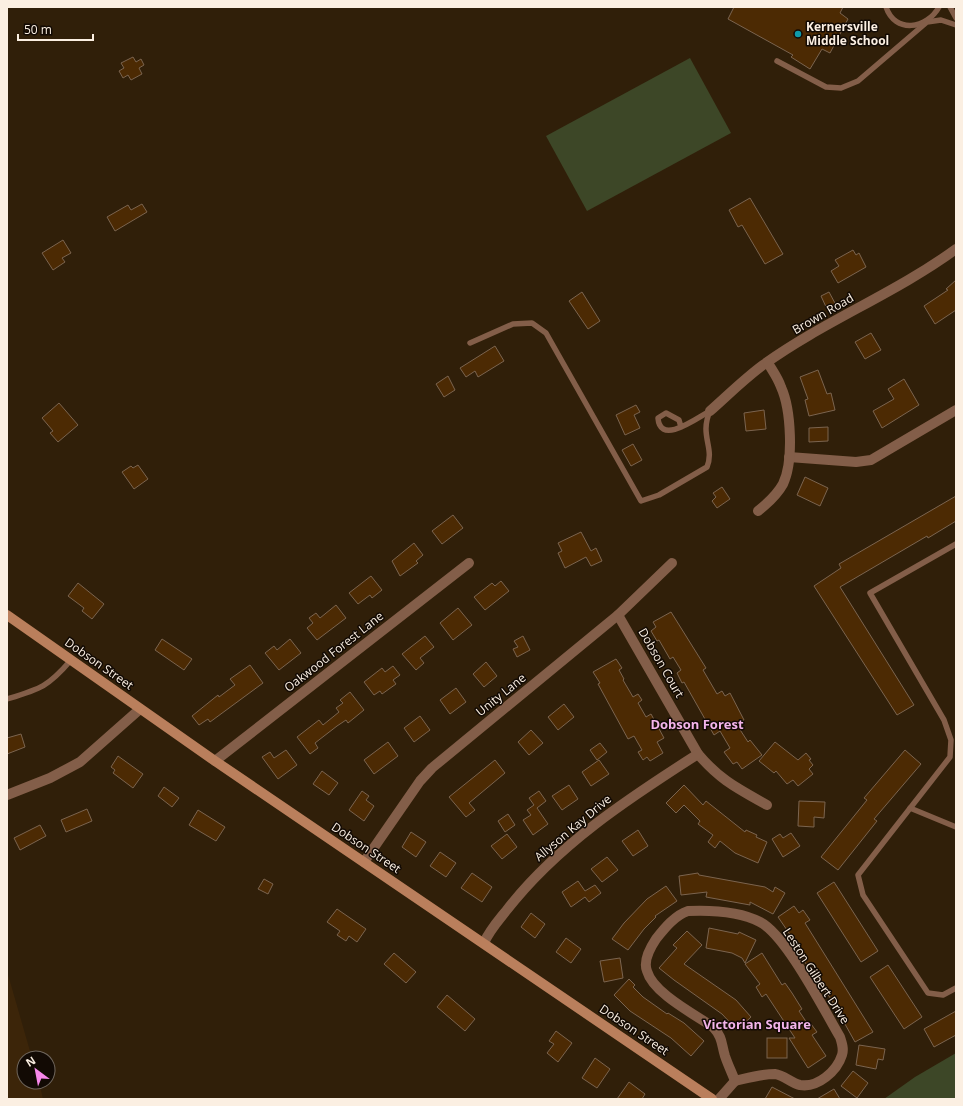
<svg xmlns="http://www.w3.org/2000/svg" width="963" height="1106" viewBox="0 0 963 1106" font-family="'Open Sans',sans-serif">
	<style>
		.built { fill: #3c2509 }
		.green { fill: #3d4727 }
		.building { fill: #4c2a03; stroke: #7b644f }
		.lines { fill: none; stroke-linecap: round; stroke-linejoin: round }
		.lane { stroke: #835e49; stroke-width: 5.5 }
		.street { stroke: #835e49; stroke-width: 10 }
		.secondary { stroke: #ba7f5c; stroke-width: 10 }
		.culture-dot { fill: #0f9aa8; stroke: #120a04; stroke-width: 1.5 }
		.labels { text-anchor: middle; stroke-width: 3; stroke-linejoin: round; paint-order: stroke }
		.poi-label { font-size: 12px; font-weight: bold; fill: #fbefe2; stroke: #120a04; text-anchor: start }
		.street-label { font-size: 12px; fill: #fbefe2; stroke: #120a04 }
		.neighbourhood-label { font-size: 13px; font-weight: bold; fill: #f3b4ea; stroke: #120a04 }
	</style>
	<rect width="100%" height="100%" fill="#301f09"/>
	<path class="built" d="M7,971l25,87h-8v24h15l4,17h-36z"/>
	<g class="green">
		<path d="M690,58l41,75 -144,78 -41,-75z"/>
		<path d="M956,1053v46h-72l31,-22z"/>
	</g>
	<g class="building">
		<path d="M734,7h109l-3,6 8,6 -18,34 -8,-4 -12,20 -19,-12 2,-2 -65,-36z"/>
		<path d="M133,57l3,5 5,-3 3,6 -5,3 3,6 -11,6 -3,-5 -5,3 -4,-7 5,-3 -3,-5z"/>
		<path d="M750,198l33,56 -18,10 -23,-39 -4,2 -9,-17z"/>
		<path d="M142,204l5,8 -32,19 -8,-14 21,-12 3,5z"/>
		<path d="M63,240l8,13 -9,5 3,4 -12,8 -11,-17z"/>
		<path d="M853,250l3,5 3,-2 7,14 -28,16 -7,-12 8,-5 -4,-6z"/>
		<path d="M956,280v30l-21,14 -11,-18 24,-16 -2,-1z"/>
		<path d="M582,292l18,29 -12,8 -19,-28z"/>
		<path d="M829,292l7,13 -9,4 -6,-13z"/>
		<path d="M871,333l10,17 -16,9 -10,-17z"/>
		<path d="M495,346l9,15 -26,16 -3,-6 -9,6 -6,-9z"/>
		<path d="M818,370l9,24 4,-1 4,17 -26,6 -4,-16 3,-1 -8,-22z"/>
		<path d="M448,376l7,14 -11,7 -8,-13z"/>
		<path d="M904,379l15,26 -37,23 -9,-17 21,-12 -6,-10z"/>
		<path d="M59,403l19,22 -20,17 -8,-9 3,-2 -11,-13z"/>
		<path d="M636,405l4,7 -6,3 6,13 -15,7 -9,-20z"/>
		<path d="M764,410l2,19 -20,2 -2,-18z"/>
		<path d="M828,427v14l-19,1v-14z"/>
		<path d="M633,444l9,16 -11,6 -9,-16z"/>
		<path d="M138,465l10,14 -14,10 -12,-17 9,-6 2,2z"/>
		<path d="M805,477l23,11 -8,18 -23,-11z"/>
		<path d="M722,487l8,12 -13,9 -5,-7 4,-4 -3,-4z"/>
		<path d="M956,496v25l-28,17 -1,-2 -87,51 74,118 -17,10 -83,-129 27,-18 -2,-4z"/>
		<path d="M453,515l10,13 -21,16 -10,-13z"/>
		<path d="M581,532l10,19 5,-3 6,13 -11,5 -5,-9 -21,11 -7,-15 4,-2 -4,-8z"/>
		<path d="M414,543l9,12 -7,6 2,2 -18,13 -8,-15z"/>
		<path d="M371,576l11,14 -10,8 -2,-3 -12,9 -9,-11z"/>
		<path d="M501,581l8,10 -24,19 -11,-13 18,-14 3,3z"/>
		<path d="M78,583l26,21 -12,15 -10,-8 2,-3 -16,-12z"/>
		<path d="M336,605l10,13 -29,22 -10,-12 6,-5 -4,-5 7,-5 4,5z"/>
		<path d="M458,608l14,17 -19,15 -13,-17z"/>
		<path d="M671,612l35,56 -3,2 14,24 5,-3 3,5 5,-3 14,27 -7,5 11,17 2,-2 12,15 -20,14 -5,-7 -4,2 -9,-12 6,-4 -10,-17 -6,4 -30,-53 -2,1 -5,-10 4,-3 -8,-13 -3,2 -11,-19 -2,1 -6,-10 5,-4 -3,-5z"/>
		<path d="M425,636l9,11 -14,11 4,5 -8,7 -14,-16z"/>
		<path d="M523,636l7,14 -13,7 -4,-8 5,-2 -4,-6z"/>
		<path d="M162,639l30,20 -8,11 -29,-20z"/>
		<path d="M290,639l11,14 -22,17 -14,-17 9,-7 3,4z"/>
		<path d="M616,659l6,9 -3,2 5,9 -1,1 10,17 5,-3 4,6 -4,3 8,14 5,-3 13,24 -7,4 6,11 -13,8 -3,-4 -4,3 -5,-8 4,-2 -8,-14 -6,3 -30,-55 2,-1 -7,-11z"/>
		<path d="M486,662l11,14 -13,11 -11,-13z"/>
		<path d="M250,665l13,18 -53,39 -2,-3 -9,6 -7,-9 26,-21 1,2 16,-12 -5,-6z"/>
		<path d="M393,666l7,9 -7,5 3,4 -14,10 -2,-3 -6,4 -10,-13 18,-14 3,4z"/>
		<path d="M456,688l10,14 -16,12 -10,-14z"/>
		<path d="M350,692l14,18 -16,13 -2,-3 -9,6 -22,17 3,5 -8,6 -13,-17 22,-17 4,5 16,-13 -3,-4 7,-5 -3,-3z"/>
		<path d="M564,704l10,13 -16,13 -10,-13z"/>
		<path d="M420,716l10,14 -16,12 -10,-14z"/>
		<path d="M531,730l12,13 -14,12 -11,-13z"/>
		<path d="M21,734l4,13 -18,7v-16z"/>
		<path d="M388,742l10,14 -24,18 -10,-14z"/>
		<path d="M775,742l23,18 8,-7 5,6 -2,1 4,5 -4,4 4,5 -15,12 -5,-6 -6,4 -11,-13 -2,2 -15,-12z"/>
		<path d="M600,743l7,9 -10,8 -7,-10z"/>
		<path d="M286,750l11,15 -19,14 -16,-22 8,-5 4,6z"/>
		<path d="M905,750l16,14 -47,55 3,2 -39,49 -17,-13 46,-57 -3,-2z"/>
		<path d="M118,756l25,18 -10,14 -20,-15 2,-3 -4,-3z"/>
		<path d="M495,760l10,13 -36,30 6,7 -9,7 -17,-20z"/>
		<path d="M599,760l10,14 -18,12 -9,-14z"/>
		<path d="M322,771l16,12 -9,12 -16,-11z"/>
		<path d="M569,785l9,14 -16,11 -10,-14z"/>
		<path d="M684,785l19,20 3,-4 39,31 1,-2 11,5 -1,2 11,5 -9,21 -23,-10 -15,-12 -5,7 -7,-6 5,-7 -15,-11 2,-3 -16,-16 -8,8 -10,-10z"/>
		<path d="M164,787l15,11 -7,9 -14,-11z"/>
		<path d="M362,791l7,5 -3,4 8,6 -10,15 -15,-11z"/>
		<path d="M539,791l7,10 -9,7 11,16 -15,11 -10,-15 8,-5 -4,-5 7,-5 -5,-7z"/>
		<path d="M799,801l26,1 -1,16 -10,-1v10l-16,-1z"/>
		<path d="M87,809l5,12 -26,11 -5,-12z"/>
		<path d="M198,810l27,17 -9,14 -27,-16z"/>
		<path d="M508,814l7,11 -10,7 -7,-11z"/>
		<path d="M40,825l6,11 -26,14 -6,-12z"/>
		<path d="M638,830l10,16 -15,10 -11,-15z"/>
		<path d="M411,832l15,10 -10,15 -14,-10z"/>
		<path d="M791,833l9,13 -17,11 -11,-18 8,-5 3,4z"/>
		<path d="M507,834l10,13 -15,12 -11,-13z"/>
		<path d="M440,852l16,11 -10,14 -16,-11z"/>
		<path d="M607,857l11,13 -16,12 -11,-13z"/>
		<path d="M472,873l20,14 -10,15 -21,-14z"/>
		<path d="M698,873l1,2 66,12 8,5 2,-5 10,6 -12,21 -23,-12v3l-44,-8 1,-5 -26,3 -2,-19z"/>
		<path d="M264,879l9,5 -5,10 -10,-5z"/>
		<path d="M578,881l7,10 10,-6 6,8 -12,9 -4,-5 -14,10 -9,-15z"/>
		<path d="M834,882l44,69 -17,11 -44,-69z"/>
		<path d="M666,886l11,15 -22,15 1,1 -12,12 -16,21 -16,-11 12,-16 23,-24z"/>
		<path d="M794,906l5,7 4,-3 7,10 -5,3 68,109 -18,10 -24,-43 -34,-48 3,-2 -22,-32z"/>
		<path d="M337,909l29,20 -9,13 -8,-6 -3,5 -9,-6 3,-4 -13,-9z"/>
		<path d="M531,913l14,11 -10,14 -14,-11z"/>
		<path d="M709,928l29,6 1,-2 17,8 -11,23 -3,-5 -10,-5 -26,-5z"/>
		<path d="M687,931l15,14 -18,19 52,36 15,17 -14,13 -15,-16 -48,-34 -15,-12 18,-20 -4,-3z"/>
		<path d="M566,938l15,11 -10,14 -15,-11z"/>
		<path d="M394,953l22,19 -10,11 -22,-19z"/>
		<path d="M762,953l20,32 3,-2 7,10 10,16 -3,2 10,15 2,-2 6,8 -5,3 14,21 -18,12 -19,-30h6l-29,-44 -4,3 -6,-10 4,-3 -15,-20z"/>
		<path d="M620,958l3,20 -19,4 -4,-21z"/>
		<path d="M888,965l34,52 -18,12 -34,-52z"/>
		<path d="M629,979l6,6 -2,2 10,10 24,17 1,-1 16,10 20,18 -13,15 -20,-18 -41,-27 -16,-16z"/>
		<path d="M447,995l28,24 -10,12 -28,-24z"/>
		<path d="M956,1011v24l-22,12 -10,-18z"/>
		<path d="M556,1031l16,12 -14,19 -11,-9 7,-9 -5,-3z"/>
		<rect x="767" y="1038" width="20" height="20"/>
		<path d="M859,1045l26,4 -2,11 -5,-1 -2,10 -20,-4z"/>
		<path d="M595,1058l15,11 -13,19 -15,-10z"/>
		<path d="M853,1071l15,12 -11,15 -16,-12z"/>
		<path d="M629,1082l16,12 -3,5h-25z"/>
		<path d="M772,1087l23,12h-30z"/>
		<path d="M834,1089l6,10h-23z"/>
	</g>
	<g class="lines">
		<g class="lane">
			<path d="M886,7c9,27 41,22 53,0"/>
			<path d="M950,7l6,11"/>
			<path d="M777,61l49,26 15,1 17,-7 69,-59 14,-2 15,5"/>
			<path d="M470,343l43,-19 19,-1 14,10 95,168 18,-6 48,-28c8,-20 -8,-31 3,-56"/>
			<path d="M681,427l-2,-7 -13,-7 -8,5c2,28 39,0 52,-7"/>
			<path d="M956,544l-86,49 74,127 7,20 -1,17 -92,118 5,20 65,98 15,2 13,-7"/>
			<path d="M7,699c33,-10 41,-12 64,-39"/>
			<path d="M910,808l46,19"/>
		</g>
		<g class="street">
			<path d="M710,411c17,-15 34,-32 53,-46 61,-44 133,-72 193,-116"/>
			<path d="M789,457l67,5 15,-2 85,-50"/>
			<path d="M758,511c10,-8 19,-16 25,-27 11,-23 8,-75 -2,-97 -3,-9 -9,-17 -13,-24"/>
			<path d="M618,615l80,139c22,26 39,34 69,51"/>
			<path d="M215,761l254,-198"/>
			<path d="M7,795l43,-17 30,-16 60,-53"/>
			<path d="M364,862l56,-81 12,-13 186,-153 54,-52"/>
			<path d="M688,911c24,-1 51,0 72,11 26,13 64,88 80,115 2,6 4,12 2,18 -5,16 -24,33 -42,30 -9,-2 -16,-10 -25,-11 -14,0 -27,4 -40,7 -3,-8 -7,-16 -10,-25 -4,-13 -2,-18 -12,-29 -19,-13 -60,-34 -66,-56 -4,-10 3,-23 9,-32 8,-10 19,-24 32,-28z"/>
			<path d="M484,943c5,-12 14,-22 22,-32 51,-66 123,-113 192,-157"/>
			<path d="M719,1099l16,-18"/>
		</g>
		<path class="secondary" d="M7,615l208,146 497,338"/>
	</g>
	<circle class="culture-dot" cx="798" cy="34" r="4"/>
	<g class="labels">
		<g class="poi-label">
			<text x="806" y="31">Kernersville<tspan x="806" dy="14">Middle School</tspan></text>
		</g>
		<g class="street-label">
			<text transform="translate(823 314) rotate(-30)" y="4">Brown Road</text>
			<text transform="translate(334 652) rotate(-38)" y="4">Oakwood Forest Lane</text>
			<text transform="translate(661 663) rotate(60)" y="4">Dobson Court</text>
			<text transform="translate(99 664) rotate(35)" y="4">Dobson Street</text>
			<text transform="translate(501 695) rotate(-39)" y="4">Unity Lane</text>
			<text transform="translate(573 828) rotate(-40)" y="4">Allyson Kay Drive</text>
			<text transform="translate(366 848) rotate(34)" y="4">Dobson Street</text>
			<text transform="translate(816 976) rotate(57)" y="4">Leston Gilbert Drive</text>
			<text transform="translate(634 1030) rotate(34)" y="4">Dobson Street</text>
		</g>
		<g class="neighbourhood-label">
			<text x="697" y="729">Dobson Forest</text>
			<text x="757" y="1029">Victorian Square</text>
		</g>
	</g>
	<rect width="963" height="1106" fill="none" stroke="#fbefe2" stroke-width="16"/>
	<g transform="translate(36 1070) rotate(328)"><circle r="19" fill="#120a04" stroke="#6f665d"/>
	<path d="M0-3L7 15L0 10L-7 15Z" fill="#f788eb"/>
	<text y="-6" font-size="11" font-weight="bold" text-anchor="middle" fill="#fbefe2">N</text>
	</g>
	<path d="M18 34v6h75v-6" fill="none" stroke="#fbefe2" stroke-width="2"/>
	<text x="24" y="34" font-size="12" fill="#fbefe2" stroke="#120a04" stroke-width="3" paint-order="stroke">50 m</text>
</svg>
